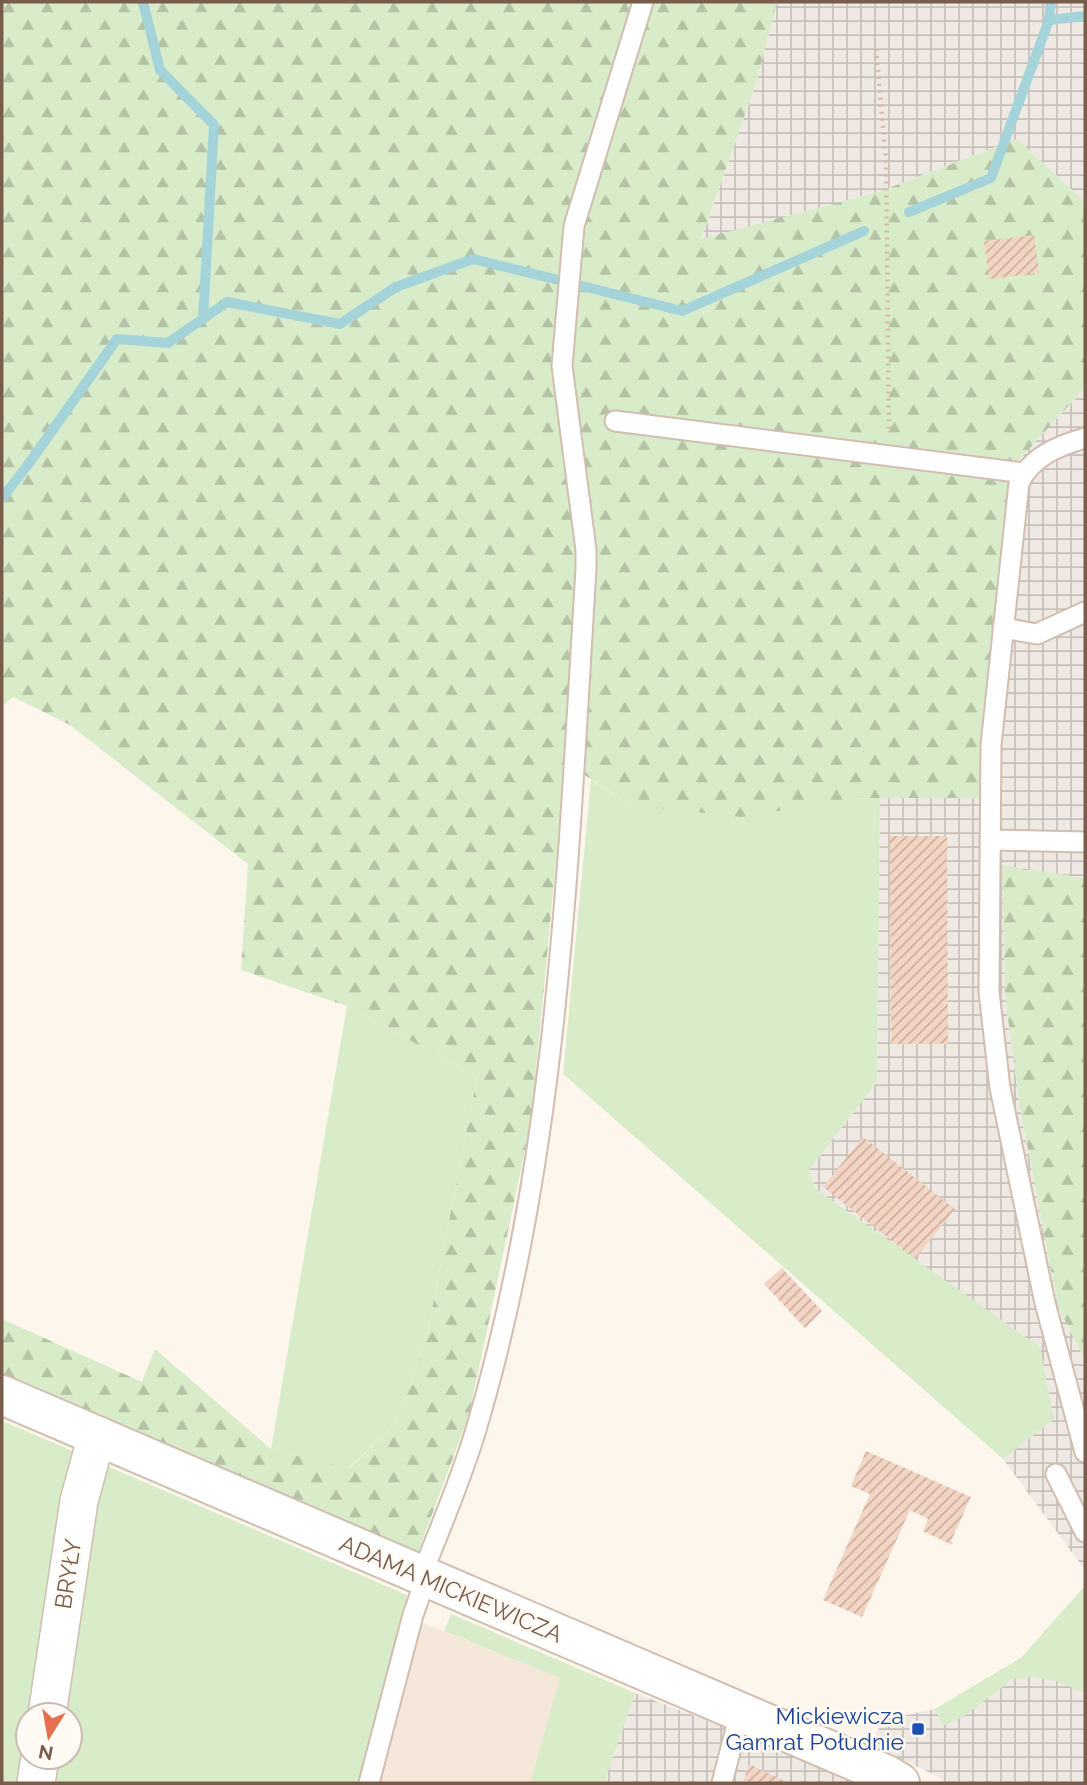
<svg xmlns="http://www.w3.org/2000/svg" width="1087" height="1785" viewBox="0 0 1087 1785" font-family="Raleway,sans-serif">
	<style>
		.residential { fill: #f5e8da }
		.industrial { fill: url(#industrial-grid) }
		.grass { fill: #d8ecc9 }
		.forest { fill: url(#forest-firs) }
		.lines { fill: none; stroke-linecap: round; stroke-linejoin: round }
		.stream { stroke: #a5d3da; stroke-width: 10 }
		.building { fill: url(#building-hatch) }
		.service-casing { stroke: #d1beb0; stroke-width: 23 }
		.minor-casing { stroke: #d1beb0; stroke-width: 40 }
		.tertiary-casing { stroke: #d1beb0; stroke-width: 42 }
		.path { stroke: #d9b8a5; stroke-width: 4.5; stroke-dasharray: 2 5; stroke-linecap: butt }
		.service { stroke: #fff; stroke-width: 19 }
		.minor { stroke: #fff; stroke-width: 37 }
		.tertiary { stroke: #fff; stroke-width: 38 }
		.transit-dot { fill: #1a4fb4; stroke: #fffaf3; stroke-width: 2.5 }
		.labels { text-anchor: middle; stroke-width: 5; stroke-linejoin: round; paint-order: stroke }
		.street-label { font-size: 23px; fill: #7a5c4d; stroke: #fffaf3 }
		.transit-label { font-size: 23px; fill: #164399; stroke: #fffaf3; text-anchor: end }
	</style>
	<defs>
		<pattern id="industrial-grid" width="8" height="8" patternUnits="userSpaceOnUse" patternTransform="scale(1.75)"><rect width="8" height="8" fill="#efe9e4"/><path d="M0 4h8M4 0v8" fill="none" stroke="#c7c0bb"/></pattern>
		<pattern id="forest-firs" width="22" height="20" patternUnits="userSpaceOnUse" patternTransform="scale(1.75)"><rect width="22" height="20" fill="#d8ecc9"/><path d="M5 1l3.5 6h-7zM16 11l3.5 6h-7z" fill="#b4c2a5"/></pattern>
		<pattern id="building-hatch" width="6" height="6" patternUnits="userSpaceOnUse" patternTransform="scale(1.75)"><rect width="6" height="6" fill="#f3d5c3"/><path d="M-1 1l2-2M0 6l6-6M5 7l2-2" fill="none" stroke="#cab0a1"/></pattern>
	</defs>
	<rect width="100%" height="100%" fill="#fdf6ec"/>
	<path class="residential" d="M420,1622l141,56 -31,105h-152z"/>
	<g class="industrial">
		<path d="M777,2h308v200l-68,-63 -139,53 -177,48 55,-156z"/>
		<path d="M1085,388l-1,490 -81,-12 2,130 15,112 38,199 27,53v210l-82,-111 51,-40 -238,-230 -7,-19 68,-88 3,-284 110,-1 26,-334z"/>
		<path d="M1085,1586v197h-139l-9,-7 -66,-31 12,-25 52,-11 86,-51z"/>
		<path d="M635,1693l128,49 101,41h-260z"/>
	</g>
	<g class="grass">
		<path d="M591,780l39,25 250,-7 -3,284 -68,88 7,19 224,158 14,72 -51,40 -440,-385z"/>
		<path d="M347,1006l130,71 -50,258 -31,88 -48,46 -77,-20z"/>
		<path d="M2,1421l73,31 -34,263h-13l2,68h-28z"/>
		<path d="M102,1464l305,131v10l-44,178h-320l4,-26h23v-42h-16z"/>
		<path d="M1085,1586v107l-30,-12 -21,-4 -21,2 -50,38 -20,9 -8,-17 86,-51z"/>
		<path d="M451,1614l184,79 -31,90h-74l30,-105 -116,-47z"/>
	</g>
	<g class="forest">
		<path d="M2,2h775l-21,82 -55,155 177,-47 139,-53 68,63v186l-69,75 -26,335h-127l-121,19 -112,-12 -56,-37 -10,11 -33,343 -62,293 -51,137 -416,-178v-55l140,63 13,-33 116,100 78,20 47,-46 31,-88 50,-258 -130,-71 -106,-36 7,-106 -178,-139 -57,-28 -11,9z"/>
		<path d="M1085,851v509l-27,-53 -38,-199 -15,-112 -3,-131 82,13z"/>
	</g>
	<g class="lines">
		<g class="stream">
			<path d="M143,2l17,68 54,55 -11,194"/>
			<path d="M1049,20l36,-4"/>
			<path d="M909,212l82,-34 58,-158 2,-18"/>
			<path d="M578,285l104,26 182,-80"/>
			<path d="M2,498l25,-32 90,-127 51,4 59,-41 113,22 56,-37 77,-28 86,21"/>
		</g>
	</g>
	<g class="building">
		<path d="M1034,235l5,38 -50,6 -5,-38z"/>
		<path d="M890,836h57l1,208h-57z"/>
		<path d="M863,1137l92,72 -40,50 -92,-72z"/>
		<path d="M782,1268l40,43 -17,17 -41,-44z"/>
		<path d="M866,1451l105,46 -20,44 2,1 -1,3 -29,-14 5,-12 -18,-9 -48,107 -39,-17 47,-106 -19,-8z"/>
		<path d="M749,1764l40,19h-46z"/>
	</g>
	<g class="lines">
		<defs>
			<g id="service">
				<path d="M615,421l409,52"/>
				<path d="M1085,438c-27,8 -53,18 -66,45l-28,262 -2,247 11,96 45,215 40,149"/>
				<path d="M1003,628l34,6 48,-22"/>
				<path d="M990,840l95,2"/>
				<path d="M1056,1474l29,58"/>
				<path d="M421,1576c19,-47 39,-94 54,-143 84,-280 93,-574 111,-864v-19l-24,-184 12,-140 69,-224"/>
				<path d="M369,1783l44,-168 13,-37"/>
				<path d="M722,1783l18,-70"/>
			</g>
			<g id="minor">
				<path d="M47,1715l32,-214 18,-66"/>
				<path d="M36,1783l4,-26"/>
			</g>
			<path id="tertiary" d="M2,1395l885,380 13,8"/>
		</defs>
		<use href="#service" class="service-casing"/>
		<use href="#minor" class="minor-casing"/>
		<use href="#tertiary" class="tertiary-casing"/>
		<path class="path" d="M876,49l10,111 3,270"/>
		<use href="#service" class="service"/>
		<use href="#minor" class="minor"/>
		<use href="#tertiary" class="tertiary"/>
	</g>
	<rect class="transit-dot" x="911" y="1722" width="14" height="14" rx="3.5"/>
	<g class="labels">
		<g class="street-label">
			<text transform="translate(68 1574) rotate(-81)" y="8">BRYŁY</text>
			<text transform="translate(451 1589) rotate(23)" y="8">ADAMA MICKIEWICZA</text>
		</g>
		<g class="transit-label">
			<text x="904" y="1724">Mickiewicza<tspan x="904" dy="26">Gamrat Południe</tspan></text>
		</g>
	</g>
	<rect width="1087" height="1785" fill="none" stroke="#7a5c4d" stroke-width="7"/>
	<g transform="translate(49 1736) rotate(191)"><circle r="33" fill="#fffaf3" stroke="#cabbb1" stroke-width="2"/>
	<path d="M0-5L12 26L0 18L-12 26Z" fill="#e76f51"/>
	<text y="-10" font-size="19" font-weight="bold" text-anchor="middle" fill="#7a5c4d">N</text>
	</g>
</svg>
